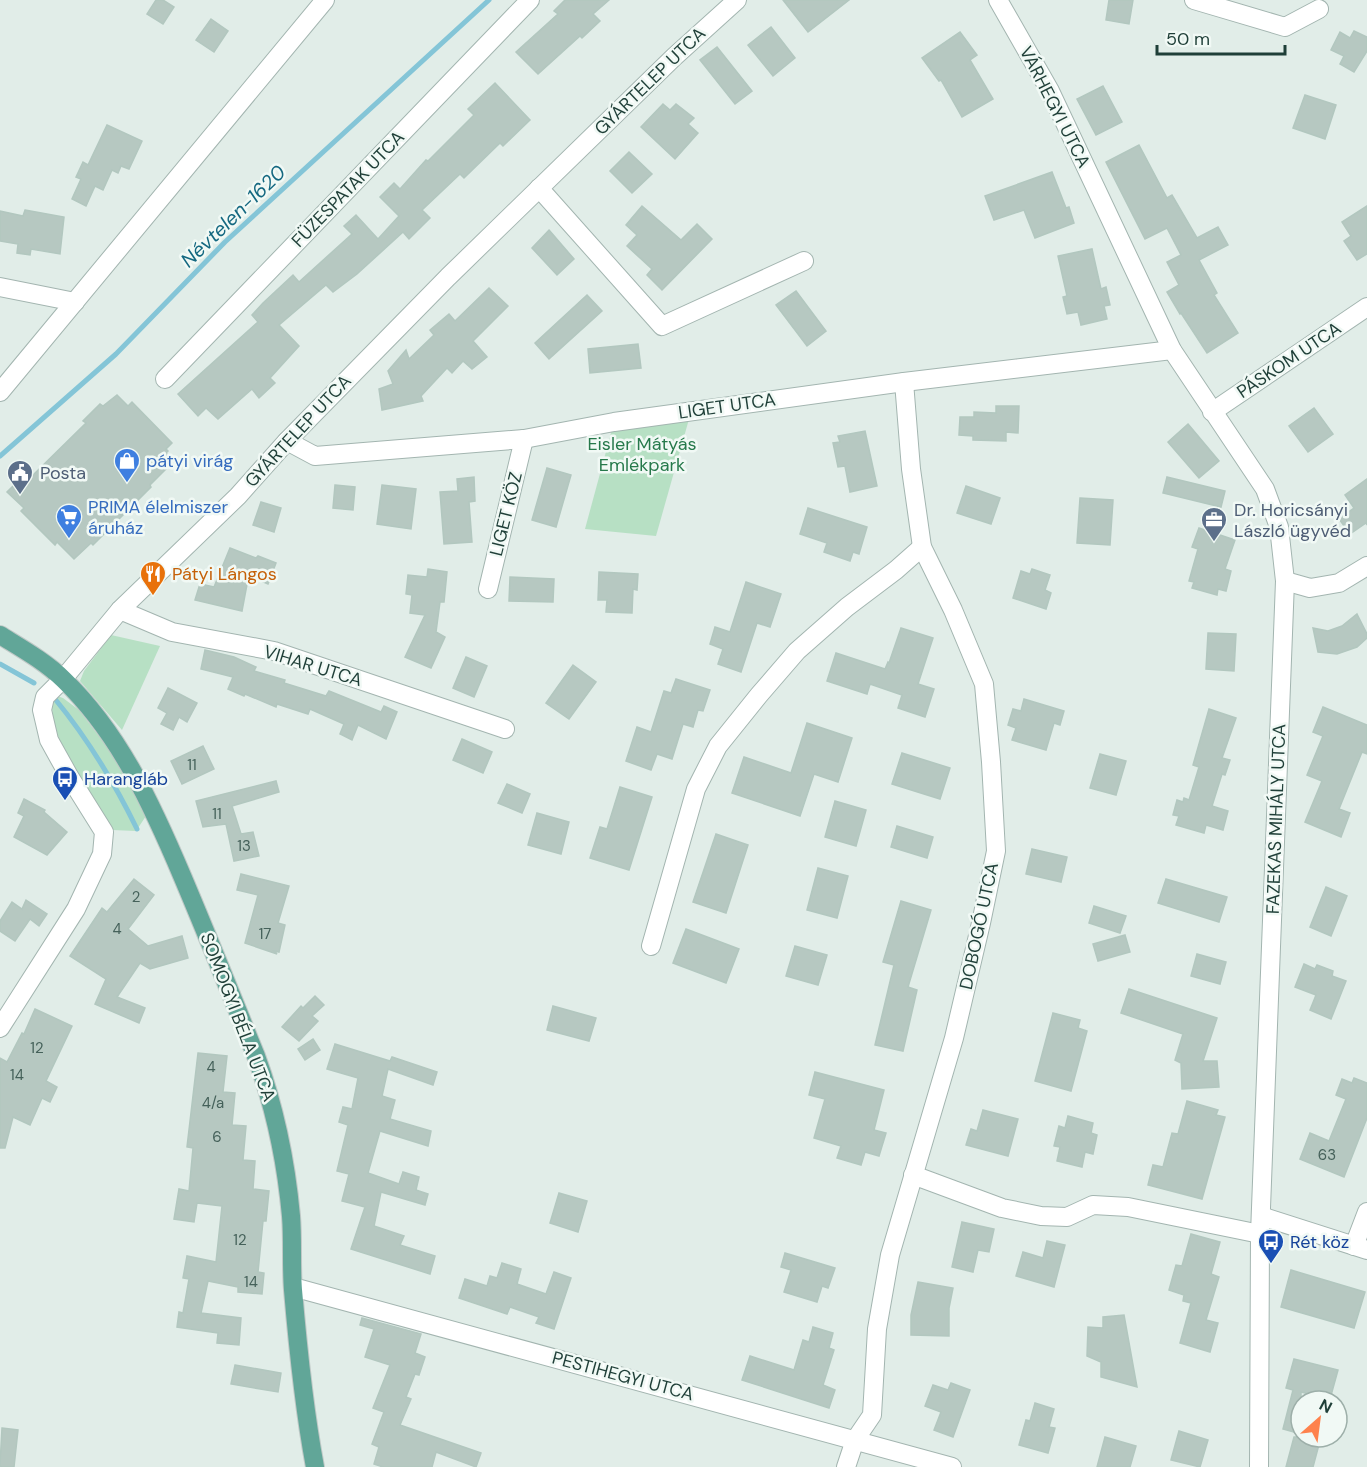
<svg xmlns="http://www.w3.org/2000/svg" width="1367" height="1467" viewBox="0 0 1367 1467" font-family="'DM Sans',sans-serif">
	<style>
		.green { fill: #b7e0c4 }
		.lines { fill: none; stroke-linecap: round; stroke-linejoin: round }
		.stream { stroke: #84c5d7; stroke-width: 5 }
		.building { fill: #b6c8c1; stroke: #b2c7bf; stroke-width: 1.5 }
		.minor-casing { stroke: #a3b5b0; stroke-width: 20 }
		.major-casing { stroke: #c0c9c7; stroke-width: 20 }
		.minor { stroke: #fff; stroke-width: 18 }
		.major { stroke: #61a698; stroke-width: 18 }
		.labels { text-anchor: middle; stroke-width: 5; stroke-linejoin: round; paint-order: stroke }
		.number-label { font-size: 15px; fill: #45615a }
		.street-label { font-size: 18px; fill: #1f3f38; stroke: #f1f9f5 }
		.park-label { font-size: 18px; fill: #26794b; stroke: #f1f9f5 }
		.shop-label { font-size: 18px; fill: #366cbe; stroke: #f1f9f5; text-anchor: start }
		.service-label { font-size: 18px; fill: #4e5e75; stroke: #f1f9f5; text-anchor: start }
		.food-label { font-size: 18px; fill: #c56008; stroke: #f1f9f5; text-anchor: start }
		.transit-label { font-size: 18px; fill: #164399; stroke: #f1f9f5; text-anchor: start }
		.water-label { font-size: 20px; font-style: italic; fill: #146880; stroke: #f1f9f5 }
	</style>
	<rect width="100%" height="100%" fill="#e1ede8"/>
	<g class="green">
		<path d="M691,412l-35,124 -71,-7 29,-107z"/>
		<path d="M111,635l49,11 -38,84 -42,-49 4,-10z"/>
		<path d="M54,695l9,3 16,12 32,42 17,23 18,41 -10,15 -24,-1c-20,-32 -70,-98 -58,-135z"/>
	</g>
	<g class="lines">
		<g class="stream">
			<path d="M0,456l116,-102 109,-112 264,-242"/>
			<path d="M0,664l34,19"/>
			<path d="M55,699c33,40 59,83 82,130"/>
		</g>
	</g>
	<g class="building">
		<path d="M156,0h7l11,7 -11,17 -16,-10z"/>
		<path d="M565,0h44l-16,14 7,7 -18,17 -2,-2 -42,38 -22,-22 42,-38 -4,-3z"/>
		<path d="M783,0h66l-41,32z"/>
		<path d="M1109,0h24l-4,24 -23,-4z"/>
		<path d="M211,19l17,12 -14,21 -18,-12z"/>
		<path d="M771,27l24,31 -22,18 -25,-31z"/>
		<path d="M1354,31l13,6v14l-13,21 -14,-8 4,-8 -13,-6 9,-18 10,6z"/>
		<path d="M960,32l17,23 -7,5 23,39 -31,18 -21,-37 -2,1 -17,-23z"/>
		<path d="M717,47l35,44 -17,13 -35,-44z"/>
		<path d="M495,83l35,37 -27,26 -3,-3 -36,35 -4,-4 -38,36 8,8 -21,21 -6,-7 -46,42 -24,18 -7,-7 -47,40 20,21 -29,32 5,5 -16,15 -7,-9 -34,30 -12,-11 -8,8 -20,-22 80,-72 -6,-7 11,-12 30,-28 6,7 53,-48 -8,-8 12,-11 22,24 21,-23 -19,-19 14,-14 6,6 26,-29 2,1 46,-46 -6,-6z"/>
		<path d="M1103,86l19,36 -26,13 -19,-36z"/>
		<path d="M1305,95l31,10 -11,34 -32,-11z"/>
		<path d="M663,104l7,6 6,-6 18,14 -6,6 10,9 -23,26 -34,-32z"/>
		<path d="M107,125l35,16 -13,28 -8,-3 -3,7 -6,-3 -9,20 -8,-4 -9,20 -14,-7 9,-20 -5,-2 7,-15 5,3z"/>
		<path d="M1139,145l28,53 5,-3 25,43 21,-11 10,18 -29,15 18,33 -3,2 24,38 -31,20 -26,-40 -1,1 -13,-22 12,-7 -12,-23 14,-7 -14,-27 -22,11 -39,-77z"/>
		<path d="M629,152l23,22 -20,19 -22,-22z"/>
		<path d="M1052,172l14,36 3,-1 5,16 -39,15 -11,-28 -30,10 -9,-24z"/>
		<path d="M642,206l39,34 16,-16 15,15 -50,51 -15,-15 5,-6 -25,-23 10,-11 -11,-10z"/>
		<path d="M1367,206v48l-10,6 -13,-19 7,-5 -9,-14z"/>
		<path d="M25,210l39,7 -4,37 -29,-5 -1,6 -13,-2 1,-9 -18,-3v-30l23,5z"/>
		<path d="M549,230l25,29 -17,16 -25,-27z"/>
		<path d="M1092,249l9,40 5,-2 4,18 -6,1 3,13 -26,6 -3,-13 -11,2 -4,-17 4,-1 -9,-40z"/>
		<path d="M489,288l19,18 -35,35 14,16 -15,12 -9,-8 -11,12 -5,-5 -26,28 2,5 -41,9 -3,-21 14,-5 -5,-13 18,-21 3,9 25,-24 -4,-5 19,-16 6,7z"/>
		<path d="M796,291l30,40 -19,15 -31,-41z"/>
		<path d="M587,295l15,16 -53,48 -14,-16z"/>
		<path d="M638,344l3,24 -51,5 -2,-24z"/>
		<path d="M117,395l11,11 4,-4 40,41 -6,6 2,2 -2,2 6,7 -7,7 2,1 -17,17 1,2 -58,58 -2,-2 -17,16 -17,-17 -2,3 -34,-34 3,-3 -17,-16 20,-20 4,5 55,-54 -3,-2 17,-17 3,2z"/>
		<path d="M996,406h23l-1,27 -12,-1v9l-33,-1v-4l-14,-1 1,-18h14v-5l22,1z"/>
		<path d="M1314,408l19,26 -25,18 -19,-26z"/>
		<path d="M1188,424l31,37 -20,17 -31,-36z"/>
		<path d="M865,431l12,55 -27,6 -5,-26 -7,1 -5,-24 7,-1 -2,-6z"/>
		<path d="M547,468l24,7 -15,52 -24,-7z"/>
		<path d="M474,477l1,24 -6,1 3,40 -28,2 -4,-52 18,-1 -1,-12z"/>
		<path d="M1167,477l58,14 -4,16 -58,-14z"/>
		<path d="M1367,479v46l-1,-2 -16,11 -11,-15 15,-11 -9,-13z"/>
		<path d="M335,485l20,2 -2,23 -20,-2z"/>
		<path d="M382,485l34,4 -5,40 -34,-5z"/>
		<path d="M966,486l34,12 -9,26 -34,-11z"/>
		<path d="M1080,498l33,2 -3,45 -33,-2z"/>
		<path d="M261,502l20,6 -7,24 -21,-7z"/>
		<path d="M808,508l59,19 -8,27 -6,-2 -3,9 -26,-9 3,-9 -27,-9z"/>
		<path d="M1199,528l36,12 -10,29 6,2 -5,20 -8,-2 -1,6 -25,-7 2,-6 -5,-1 9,-32 -6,-2z"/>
		<path d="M230,548l26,10 2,-2 18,7 -8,21 -14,-6 -2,2 -4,-1 -6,32 -47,-11 5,-16 14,3z"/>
		<path d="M428,569l19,3 -3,30h-4l-4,30 9,5 -14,31 -26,-11 20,-42 -15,-2 2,-18 -6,-1 2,-19 19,2z"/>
		<path d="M1032,569l18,6 -5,15 6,3 -5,16 -33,-11 8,-27 9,3z"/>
		<path d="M599,572l39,2 -1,16 -4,-1 -1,24 -26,-1 1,-12h-9z"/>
		<path d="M510,577l44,2 -1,23 -44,-1z"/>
		<path d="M746,582l35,12 -11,33 -13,-4 -16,49 -23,-8 5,-15 -13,-5 5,-17 15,5z"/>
		<path d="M1357,614l10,20v4l-10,9 -20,7 -19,-2 -5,-24 15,3 14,-5z"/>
		<path d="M901,628l32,10 -15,46 16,5 -9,28 -27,-9 4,-13 -32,-11 -3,10 -40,-13 9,-28 49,16 3,-7 1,1z"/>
		<path d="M1208,633l28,1 -2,37 -28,-2z"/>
		<path d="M205,650l29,7 22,10 -2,4 31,9 -1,3 42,13 3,-5 52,21 3,-6 13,6 -11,27 -28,-14 -6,15 -12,-6 4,-10 -34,-15 -2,5 -31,-10 -1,3 -31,-13 -1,2 -16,-7 5,-12 -32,-8z"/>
		<path d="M466,657l21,9 -13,31 -21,-9z"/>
		<path d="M573,665l23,17 -27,37 -23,-16z"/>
		<path d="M676,679l34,11 -7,21 -5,-1 -5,17 -10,-3 -11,35 -15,-5 -6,16 -25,-9 11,-34 14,5 13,-41 7,2z"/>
		<path d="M168,688l29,15 -10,19 -8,-5 -6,13 -12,-6 6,-11 -9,-5z"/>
		<path d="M1024,699l40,12 -4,14 -6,-2 -8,27 -34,-10 4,-12 -8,-3 5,-16 8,2z"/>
		<path d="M1323,707l44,18v29l-5,-2 -23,57 11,4 -9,24 -36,-15 17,-41 -15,-6 16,-39 -10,-4z"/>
		<path d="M1209,709l27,9 -14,40 8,2 -5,15 -3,-1 -10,32 16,5 -5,19 -17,-5 -2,8 -28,-8 3,-9 -6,-1 4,-15 6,2 1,-4 5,2 10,-33 -6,-2z"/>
		<path d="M807,723l45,15 -14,44 -24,-8 -14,42 -68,-23 12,-36 47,16z"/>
		<path d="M462,739l30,13 -9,21 -30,-13z"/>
		<path d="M203,746l11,23 -32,15 -11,-23z"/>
		<path d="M902,753l48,15 -10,31 -48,-15z"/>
		<path d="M1100,754l26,7 -10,34 -26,-7z"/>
		<path d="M276,781l3,11 -47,14 9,28 12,-2 6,24 -25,5 -8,-37 -23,3 -7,-26z"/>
		<path d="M507,784l23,10 -8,19 -24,-10z"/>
		<path d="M620,787l32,10 -23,73 -39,-12 10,-31 7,2z"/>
		<path d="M24,799l21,11 -1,2 23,20 -20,23 -33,-18 10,-21 -6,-3z"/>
		<path d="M835,801l31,9 -10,36 -31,-9z"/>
		<path d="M537,813l32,9 -8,32 -33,-9z"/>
		<path d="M897,826l36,11 -6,21 -36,-11z"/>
		<path d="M716,834l32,11 -22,68 -33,-11z"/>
		<path d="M1032,849l35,8 -6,25 -35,-8z"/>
		<path d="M818,868l30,8 -11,42 -30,-8z"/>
		<path d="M241,874l48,12 -11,37 7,2 -6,27 -5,-1 3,3 -32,-11 13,-48 -21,-5z"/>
		<path d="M134,879l20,16 -26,34 20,17 34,-10 6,22 -38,11 -10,-6 -23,34 28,11 -6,15 -44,-19 11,-25 -36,-23 32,-48 5,4z"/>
		<path d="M1166,879l61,18 -8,25 -61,-19z"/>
		<path d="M1326,887l21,9 -16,40 -21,-9z"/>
		<path d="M26,900l21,14 -8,12 -9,-7 -15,22 -15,-10v-10l12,-19 10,7z"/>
		<path d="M901,901l30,9 -23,77 9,3 -14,61 -28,-6 19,-80 -11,-3z"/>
		<path d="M1094,906l32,10 -6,17 -31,-10z"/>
		<path d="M686,929l53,20 -13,34 -53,-20z"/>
		<path d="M1125,935l5,17 -32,9 -5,-17z"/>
		<path d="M795,946l32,9 -9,30 -32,-9z"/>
		<path d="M1197,954l29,8 -6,22 -29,-8z"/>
		<path d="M1304,964l11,5 2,-4 16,6 -1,5 14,5 -15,38 -21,-9 6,-15 -21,-8z"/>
		<path d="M1129,989l88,29 -14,43h14l2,26 -37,2 -1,-26 -6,-3 8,-26 -62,-21z"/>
		<path d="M315,996l9,9 -12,11 6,5 -19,20 -17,-14 19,-21 2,2z"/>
		<path d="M553,1006l43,12 -7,23 -42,-11z"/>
		<path d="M35,1009l37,17 -26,55 11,6 -7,15 -8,-4 -12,27 -17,-8 -8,31h-5v-90l7,4 15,-29 2,1z"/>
		<path d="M1053,1013l27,7 -2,8 9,3 -16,60 -36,-10z"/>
		<path d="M313,1039l7,11 -15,10 -7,-11z"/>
		<path d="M335,1044l55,17 2,-4 45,15 -4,13 -45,-16 -6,27 13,4 -5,19 41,12 -3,15 -48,-15 -12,42 31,11 4,-12 16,5 -3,13 12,4 -3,11 -44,-13 -7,34 30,10 -4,9 35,11 -5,18 -79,-25 14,-42 -23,-6 7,-27 -12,-3 11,-46 -9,-3 4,-15 9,2 6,-31 -31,-9z"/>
		<path d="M198,1053l29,3 -4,36 12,1 -3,32 14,1 -3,34 12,1 -2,28 16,2 -3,30h-3l-5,51 6,1 -2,21 -24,-2v-5l-30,-6 -7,32 40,5 -2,27 -22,-2 1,-10 -41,-6 2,-15 4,1 6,-34 -6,-1 4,-22 29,6 6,-56 -25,-3 -3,19 -20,-3 5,-30 10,2 4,-43 -6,-1z"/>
		<path d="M815,1072l69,18 -10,40 12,3 -7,23 -14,-4 -4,13 -24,-7 4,-12 -27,-8 11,-39 -16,-4z"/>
		<path d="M1354,1078l13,5v35l-23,59 -44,-18 10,-26 19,8 17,-42 -10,-4 6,-16 10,4z"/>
		<path d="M1187,1101l31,9 -2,5 9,2 -23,82 -54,-14 5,-20 10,2 9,-34 6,1z"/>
		<path d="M983,1110l35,9 -10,37 -42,-11 5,-16 6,2z"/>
		<path d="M1068,1116l25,7 -2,10 6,2 -4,19 -8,-2 -3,15 -25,-6 3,-14 -6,-1 5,-20 6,2z"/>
		<path d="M559,1193l28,8 -9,31 -28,-9z"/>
		<path d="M962,1222l32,7 -5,23 -11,-2 -5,22 -21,-5z"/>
		<path d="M1191,1234l29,8 -9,32 8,3 -13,43 12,3 -8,29 -30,-9 11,-40 -8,-2 1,-6 -15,-5 7,-25 6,1z"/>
		<path d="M1047,1241l18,4 -11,42 -38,-11 7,-24 20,6z"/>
		<path d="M785,1253l50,15 -7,20 -6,-2 -5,16 -33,-10 7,-22 -10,-3z"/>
		<path d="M502,1263l19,6 -4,15 29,10 8,-22 17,6 -17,51 -18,-6 3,-6 -29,-10 -3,7 -48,-16 6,-19 22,7 3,-10 7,2z"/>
		<path d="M1291,1270l74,22 -11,36 -73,-21z"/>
		<path d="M918,1282l35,6 -4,20v28l-38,-1v-20z"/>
		<path d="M1124,1315l13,72 -36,-10v-15l-14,-6 1,-29 15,1v-11z"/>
		<path d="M362,1318l59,16 -6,19 10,4 -6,18 -4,-1 -9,23 5,2 -11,26 81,28 -5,14 -40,-15 -4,15h-49l-9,-3 5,-17 -7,-3 12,-32 -11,-4 17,-43 -25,-8 9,-28 -14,-4z"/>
		<path d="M813,1327l20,6 -4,15 5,2 -11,35 12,5 -6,18 -87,-28 8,-24 44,14 9,-30 6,2z"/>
		<path d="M1294,1359l44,11 -8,29 -29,-7v42l-18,-5 10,-39 -7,-2z"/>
		<path d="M235,1365l46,8 -3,19 -47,-8z"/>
		<path d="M951,1383l19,7 -17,47 -19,-7 7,-18 -16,-6 8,-21 15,5z"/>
		<path d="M1035,1403l19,6 -5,18 6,1 -7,25 -29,-8 7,-25 4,1z"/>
		<path d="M2,1428l16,2 -4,37h-13l-1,-2z"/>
		<path d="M1179,1431l29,9 -8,27 -29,-7z"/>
		<path d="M1105,1437l31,9 -6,21h-33z"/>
		<path d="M1294,1437h27l-8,30h-27z"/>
	</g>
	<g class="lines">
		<defs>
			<g id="minor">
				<path d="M998,0l52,91 122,259 93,139 14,38 6,54 -25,653 -1,233"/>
				<path d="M1194,0l91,27 34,-18"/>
				<path d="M539,188l123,138 142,-65"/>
				<path d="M0,287l75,15"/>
				<path d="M165,379l365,-379"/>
				<path d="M0,392l325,-392"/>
				<path d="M1212,412l155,-105"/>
				<path d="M287,441l28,15 209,-17 90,-17 290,-40 268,-32"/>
				<path d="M1285,581l25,7 29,-5 28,-17"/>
				<path d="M488,589l36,-150"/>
				<path d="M120,610l52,22 102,19 231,78"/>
				<path d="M651,946l45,-157 22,-43 41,-51 38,-44 50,-44 49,-37 26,-23"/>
				<path d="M0,1028l76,-119 26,-55 2,-22 -35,-56 -20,-36 -7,-30 3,-13 18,-18 57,-69 118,-114 49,-55 161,-164 226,-220 63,-57"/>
				<path d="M913,1175l89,33 39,8 26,1 26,-12 35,2 132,27"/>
				<path d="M1261,1216l106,34"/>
				<path d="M1354,1246l13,-34"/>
				<path d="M293,1287l659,180"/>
				<path d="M846,1467l9,-27 17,-25 5,-86 13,-74 64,-217 27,-115 15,-72 -5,-89 -7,-78 -31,-74 -31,-63 -11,-78 -7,-87"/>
			</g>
			<path id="major" d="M0,635c21,13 46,27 64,45 56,54 89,127 119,198 25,59 49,119 73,178 19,52 30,105 35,160 2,25 0,49 2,74 5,59 11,119 22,177"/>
		</defs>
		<use href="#minor" class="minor-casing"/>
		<use href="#major" class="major-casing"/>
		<use href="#minor" class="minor"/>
		<use href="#major" class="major"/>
	</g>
	<defs>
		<symbol id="shop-pin" viewBox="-11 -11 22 30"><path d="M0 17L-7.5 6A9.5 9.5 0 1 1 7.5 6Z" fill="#3f7fe0" stroke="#f1f9f5"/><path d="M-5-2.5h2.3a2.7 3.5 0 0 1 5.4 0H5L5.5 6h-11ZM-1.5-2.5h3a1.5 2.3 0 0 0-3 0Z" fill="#fff"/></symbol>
		<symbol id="civic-pin" viewBox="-11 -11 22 30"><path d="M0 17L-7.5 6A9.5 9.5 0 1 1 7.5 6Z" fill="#5c6f8a" stroke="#f1f9f5"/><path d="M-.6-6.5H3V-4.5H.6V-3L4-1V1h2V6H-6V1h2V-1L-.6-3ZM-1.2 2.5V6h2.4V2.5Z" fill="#fff"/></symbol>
		<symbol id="supermarket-pin" viewBox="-11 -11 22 30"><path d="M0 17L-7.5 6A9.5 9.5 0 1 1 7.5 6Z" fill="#3f7fe0" stroke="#f1f9f5"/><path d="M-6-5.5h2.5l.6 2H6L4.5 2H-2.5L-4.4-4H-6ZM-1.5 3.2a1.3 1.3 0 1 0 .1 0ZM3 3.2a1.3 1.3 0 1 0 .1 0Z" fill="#fff"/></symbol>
		<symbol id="office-pin" viewBox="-11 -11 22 30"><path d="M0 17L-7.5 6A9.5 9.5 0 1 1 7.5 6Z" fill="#5c6f8a" stroke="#f1f9f5"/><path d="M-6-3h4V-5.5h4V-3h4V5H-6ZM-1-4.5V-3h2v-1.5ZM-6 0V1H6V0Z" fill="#fff"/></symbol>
		<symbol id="restaurant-pin" viewBox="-11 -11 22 30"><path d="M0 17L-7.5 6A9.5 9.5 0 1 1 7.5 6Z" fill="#e8710a" stroke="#f1f9f5"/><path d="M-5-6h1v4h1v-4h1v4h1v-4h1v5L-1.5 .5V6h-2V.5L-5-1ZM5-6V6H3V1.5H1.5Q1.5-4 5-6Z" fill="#fff"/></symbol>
		<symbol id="bus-pin" viewBox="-11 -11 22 30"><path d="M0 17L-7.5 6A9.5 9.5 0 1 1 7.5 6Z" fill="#1a4fb4" stroke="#f1f9f5"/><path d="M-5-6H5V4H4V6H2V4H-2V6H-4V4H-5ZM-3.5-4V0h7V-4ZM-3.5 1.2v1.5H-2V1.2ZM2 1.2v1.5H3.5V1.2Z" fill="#fff"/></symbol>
	</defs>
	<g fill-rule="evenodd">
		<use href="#shop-pin" x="112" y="446" width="30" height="40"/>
		<use href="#civic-pin" x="5" y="458" width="30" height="40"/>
		<use href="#supermarket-pin" x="54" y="502" width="30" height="40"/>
		<use href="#office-pin" x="1199" y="505" width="30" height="40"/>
		<use href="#restaurant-pin" x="138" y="559" width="30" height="40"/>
		<use href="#bus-pin" x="50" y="764" width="30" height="40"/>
		<use href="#bus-pin" x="1256" y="1227" width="30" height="40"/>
	</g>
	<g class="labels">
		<g class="number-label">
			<text x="192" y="770">11</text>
			<text x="217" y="819">11</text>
			<text x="244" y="851">13</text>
			<text x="136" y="902">2</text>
			<text x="117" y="934">4</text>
			<text x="265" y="939">17</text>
			<text x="37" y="1053">12</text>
			<text x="211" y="1072">4</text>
			<text x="17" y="1080">14</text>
			<text x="213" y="1108">4/a</text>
			<text x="217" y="1142">6</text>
			<text x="1327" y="1160">63</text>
			<text x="240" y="1245">12</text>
			<text x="251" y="1287">14</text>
		</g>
		<g class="street-label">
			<text transform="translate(650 81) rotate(-44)" y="6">GYÁRTELEP UTCA</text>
			<text transform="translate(1055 107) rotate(63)" y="6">VÁRHEGYI UTCA</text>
			<text transform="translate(348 189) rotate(-46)" y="6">FÜZESPATAK UTCA</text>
			<text transform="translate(1289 360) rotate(-34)" y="6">PÁSKOM UTCA</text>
			<text transform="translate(727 406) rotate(-8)" y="6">LIGET UTCA</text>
			<text transform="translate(298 431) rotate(-47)" y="6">GYÁRTELEP UTCA</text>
			<text transform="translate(506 514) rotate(-76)" y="6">LIGET KÖZ</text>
			<text transform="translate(313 666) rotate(17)" y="6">VIHAR UTCA</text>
			<text transform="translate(1276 819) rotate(-88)" y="6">FAZEKAS MIHÁLY UTCA</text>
			<text transform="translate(979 926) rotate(-78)" y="6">DOBOGÓ UTCA</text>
			<text transform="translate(238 1017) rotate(69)" y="6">SOMOGYI BÉLA UTCA</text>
			<text transform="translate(623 1376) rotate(15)" y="6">PESTIHEGYI UTCA</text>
		</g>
		<g class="park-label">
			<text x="642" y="450">Eisler Mátyás<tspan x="642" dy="21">Emlékpark</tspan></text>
		</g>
		<g class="shop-label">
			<text x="146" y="467">pátyi virág</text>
			<text x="88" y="513">PRIMA élelmiszer<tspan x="88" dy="21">áruház</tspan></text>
		</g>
		<g class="service-label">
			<text x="40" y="479">Posta</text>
			<text x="1234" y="516">Dr. Horicsányi<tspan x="1234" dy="21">László ügyvéd</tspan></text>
		</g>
		<g class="food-label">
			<text x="172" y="580">Pátyi Lángos</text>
		</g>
		<g class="transit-label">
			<text x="84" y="785">Harangláb</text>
			<text x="1290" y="1248">Rét köz</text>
		</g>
		<g class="water-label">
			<text transform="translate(233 216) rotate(-44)" y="7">Névtelen-1620</text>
		</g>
	</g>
	<g transform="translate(1319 1419) rotate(28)"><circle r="28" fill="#f1f9f5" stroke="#9dafa9" stroke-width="1.5"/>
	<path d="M0-4.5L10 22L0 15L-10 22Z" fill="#fe824d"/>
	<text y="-9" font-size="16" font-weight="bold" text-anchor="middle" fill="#1f3f38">N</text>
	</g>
	<path d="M1157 45v9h128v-9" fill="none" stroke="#1f3f38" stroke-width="3"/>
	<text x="1166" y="45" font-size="18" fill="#1f3f38" stroke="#f1f9f5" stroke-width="4.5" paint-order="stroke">50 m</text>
</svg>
